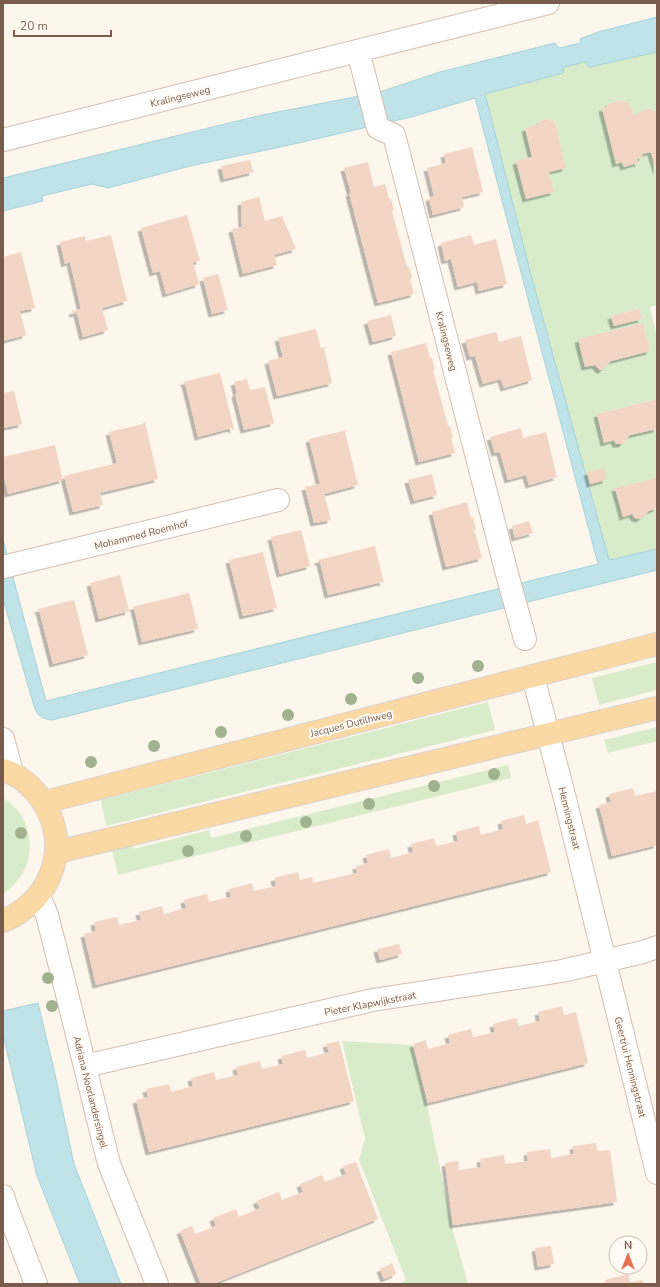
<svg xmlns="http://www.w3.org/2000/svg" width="660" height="1287" viewBox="0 0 660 1287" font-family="'Nunito Sans',sans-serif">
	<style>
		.green { fill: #d8ecc9; fill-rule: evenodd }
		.water { fill: #bfe3e8; stroke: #a5d3da }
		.building { fill: #f3d5c3; filter: url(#shadow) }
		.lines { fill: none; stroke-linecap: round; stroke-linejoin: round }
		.minor-casing { stroke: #d1beb0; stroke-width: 24 }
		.major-casing { stroke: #dad1cd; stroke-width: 24 }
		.minor { stroke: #fff; stroke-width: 22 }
		.major { stroke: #fbd9a5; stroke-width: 22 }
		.tree { fill: #a0b28e }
		.labels { text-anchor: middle; stroke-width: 4; stroke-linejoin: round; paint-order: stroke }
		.street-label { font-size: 10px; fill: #7a5c4d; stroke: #fffaf3 }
	</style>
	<defs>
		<filter id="shadow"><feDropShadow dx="-3.5" dy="3.5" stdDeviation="0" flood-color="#0004"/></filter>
	</defs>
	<rect width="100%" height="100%" fill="#fdf6ec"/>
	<g class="green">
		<path d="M657,52v57l-5,2 -1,-3 -13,4 1,2 -6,1 -4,-13 -6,1 -1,-3 -15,4 9,60 6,-2 2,5 13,-4 2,1 -2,-5 6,-2 -1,-3 9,-2 6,23v130l-7,2 7,31v61l-60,15 7,28 10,-2 2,4h6l8,-9 27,-6v49l-42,11 8,28 9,-3 3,4 5,1 9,-8 8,-3v41l-48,12 -79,-290 -45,-177 78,-21 1,-6 21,-5 4,5zM548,119l4,2h3l11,47 -17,4 5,20 -28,6 -10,-37 16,-4 -7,-29 12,-3 3,-4zM639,309l3,10 -28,7 -3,-10zM643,323l7,28 -39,10 -9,9h-2l-5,-5 -10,2 -6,-28z"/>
		<path d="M657,662v28l-58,15 -7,-27z"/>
		<path d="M488,702l7,28 -389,96 -5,-26z"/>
		<path d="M657,727v14l-49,12 -4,-13z"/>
		<path d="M508,765l3,13 -393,97 -7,-28 20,-5 2,7 76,-19 2,8z"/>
		<path d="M3,798c30,17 36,61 12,85 -4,4 -7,8 -12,10z"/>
		<path d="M342,1041l70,4 15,60 26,126 15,53h-68l6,-4 -47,-120 6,-21z"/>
	</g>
	<g class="water">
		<path d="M657,17v35l-68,15 -4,-5 -21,5 -1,6 -78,21 45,177 79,289 48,-11v21l-605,150c-10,-1 -15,-4 -18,-14l-31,-107v-59l43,161 552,-137 -123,-466 -64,19 -126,29 -95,20 -82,22 -16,-4 -50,12 1,5 -40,10v-33l259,-63 118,-23 60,-20 115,-29 4,5 21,-5v-4l18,-7z"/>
		<path d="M38,1003l16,67 20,94 47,120h-41l-43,-108 -34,-141v-24z"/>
	</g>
	<g class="building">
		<path d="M622,100l1,3 6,-1 4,13 6,-1 -1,-2 13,-4 1,3 5,-2v63l-6,-20 -9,2 1,3 -6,2 2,4 -2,1v-1l-13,4 -2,-5 -6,2 -14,-56 6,-1 -1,-3z"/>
		<path d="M548,119l4,2h3l11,47 -17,4 5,20 -28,7 -10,-38 16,-4 -7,-29 12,-3 3,-4z"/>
		<path d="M472,147l11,45 -21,5 2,10 -31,8 -4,-17 5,-2 -7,-28 19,-5 -2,-9z"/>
		<path d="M250,160l3,12 -29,7 -3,-13z"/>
		<path d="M368,162l6,25 11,-3 4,15h2l3,11 -2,1 15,56h2l3,11 -2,1 4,15 -36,9 -29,-110h2l-7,-25z"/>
		<path d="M259,197l6,24 17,-5 14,33 -22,6 3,10 -34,9 -11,-45 10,-2 -1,-25z"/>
		<path d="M187,215l13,46 -7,1 6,22 -33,10 -6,-23 -7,2 -12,-45z"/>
		<path d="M111,235l16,66 -25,7 6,22 -25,7 -6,-24 -4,1 -1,-3 9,-2 -11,-47 -5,2 -5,-22 25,-6 1,5z"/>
		<path d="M471,235l3,10 22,-6 11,45 -28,7 -2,-9 -19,5 -7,-28 -6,2 -4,-18z"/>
		<path d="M21,252l14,56 -15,3 6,24 -23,6v-84z"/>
		<path d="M218,274l10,36 -16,4 -9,-36z"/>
		<path d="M639,309l3,10 -28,7 -3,-10z"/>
		<path d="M391,315l5,21 -23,6 -6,-21z"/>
		<path d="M643,323l7,28 -39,10 -9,9h-2l-5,-5 -10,2 -7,-28z"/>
		<path d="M316,329l5,19 7,-1 -4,2 8,34 -55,13 -9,-35 15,-4 -5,-19z"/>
		<path d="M496,332l3,10 22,-6 11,44 -28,8 -3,-9 -18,5 -8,-28 -5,1 -5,-17z"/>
		<path d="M426,343l4,15h2l3,12h-2l15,56h2l3,12h-2l4,15 -36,9 -28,-110z"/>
		<path d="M220,373l14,56 -2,1v-2l-34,9 -13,-54h-2v-1z"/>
		<path d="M247,379l3,11 15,-3 9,36 -30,7 -9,-36 2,-1 -3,-11z"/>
		<path d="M14,391l8,33 -19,4v-35z"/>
		<path d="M657,399v30l-27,6 -8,9h-6l-2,-4 -10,3 -7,-29z"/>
		<path d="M145,422l13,57 -58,14 3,12 -30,7 -9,-36 53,-13 -8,-31 34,-8v-1z"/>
		<path d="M521,428l2,10 23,-6 11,45 -28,8 -3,-10 -18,5 -8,-28 -5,1 -5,-16z"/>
		<path d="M348,430l-3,2 13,53 -34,9 7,26 -17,3 -9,-36 15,-3 -11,-45z"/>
		<path d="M55,445l8,35 -55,14 -5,-21v-16z"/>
		<path d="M604,468l2,12 -16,4 -3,-12z"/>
		<path d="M432,474l5,21 -23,6 -6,-21z"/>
		<path d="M657,478v30l-8,3 -9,8 -5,-1 -3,-4 -9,3 -8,-29z"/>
		<path d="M467,502l4,16 2,-1 3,12h-2l8,29 -36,9 -14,-55z"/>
		<path d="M529,521l4,12 -18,5 -3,-12z"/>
		<path d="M301,530l9,36 -30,8 -9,-37z"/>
		<path d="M375,546l9,37 -2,-1 -54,13 -8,-33h-2v-2z"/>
		<path d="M263,552l14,56 -34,8 -14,-56z"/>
		<path d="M120,575l9,36 -30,8 -9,-36z"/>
		<path d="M189,593l9,36 -56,13 -8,-34h-1l-1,-1z"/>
		<path d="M74,600l14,55 -35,9 -14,-54 -1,1v-2z"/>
		<path d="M633,788l2,8 22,-5v54l-45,11 -13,-51 12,-3 -2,-8z"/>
		<path d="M524,815l2,9 12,-4 13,52 -455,113 -12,-51 12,-3 -2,-9 23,-5 2,8 22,-5 -2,-8 23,-6 2,8 22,-6 -2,-8 23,-6 2,8 22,-5 -2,-8 23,-6 2,8 22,-5 -2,-8 24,-6 2,8 12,-3 1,6 44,-10 -1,-7 12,-3 -2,-8 23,-6 2,9 22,-6 -2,-8 23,-6 2,8 22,-5 -2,-9 23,-6 2,9 22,-6 -2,-8z"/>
		<path d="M399,944l3,10 -22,6 -3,-11z"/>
		<path d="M562,1006l2,9 12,-3 12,51 -160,40 -15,-59 13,-4 2,9 22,-6 -2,-8 23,-6 2,8 22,-5 -2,-8 23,-6 3,8 21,-5 -2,-9z"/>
		<path d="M339,1041l15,60 -205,51 -13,-52 12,-3 -2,-8 23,-5 2,8 22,-6 -2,-8 23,-6 2,8 22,-5 -2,-8 24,-6 2,8 21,-5 -2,-8 24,-6 2,8 22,-6 -3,-8z"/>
		<path d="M596,1143l2,8 12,-1 7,52 -164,23 -8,-62 13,-2 1,9 22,-3 -1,-8 24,-4 1,9 23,-3 -1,-9 23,-3 1,9 23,-4 -1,-8z"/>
		<path d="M356,1162l22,57 -165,65h-12l-21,-53 12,-5 3,8 11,-4 10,-4 -3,-8 23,-9 3,8 21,-9 -4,-7 23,-9 3,8 21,-8 -3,-8 22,-9 3,7 21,-8 -3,-8z"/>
		<path d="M551,1246l3,18 -16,3 -3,-19z"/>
		<path d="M392,1263l4,11 -12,5 -4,-10z"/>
		<path d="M628,1274l2,8 12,-2 2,4h-38l-1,-4z"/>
	</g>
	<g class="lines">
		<defs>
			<g id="minor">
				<path d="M358,51l20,77 16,7 113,439 18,65"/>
				<path d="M3,140l545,-137"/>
				<path d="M3,567l275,-67"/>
				<path d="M533,676l31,119 93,378"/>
				<path d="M3,739l9,33"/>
				<path d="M39,896l8,19 18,71 44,178 48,120"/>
				<path d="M85,1066l288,-66 189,-29 81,-19 14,-5"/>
				<path d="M3,1196l2,7 31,81"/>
			</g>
			<g id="major">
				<path d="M3,770c14,4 25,13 34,24 37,44 18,106 -34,127"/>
				<path d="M45,802l612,-158"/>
				<path d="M57,852l600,-144"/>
			</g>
		</defs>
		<use href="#minor" class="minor-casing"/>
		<use href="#major" class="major-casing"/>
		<use href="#minor" class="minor"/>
		<use href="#major" class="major"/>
	</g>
	<g class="tree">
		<circle cx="478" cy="666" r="6"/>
		<circle cx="418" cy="678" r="6"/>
		<circle cx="351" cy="699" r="6"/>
		<circle cx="288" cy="715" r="6"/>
		<circle cx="221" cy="732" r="6"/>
		<circle cx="154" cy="746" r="6"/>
		<circle cx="91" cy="762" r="6"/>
		<circle cx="494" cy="774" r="6"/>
		<circle cx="434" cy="786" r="6"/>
		<circle cx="369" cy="804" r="6"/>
		<circle cx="306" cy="822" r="6"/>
		<circle cx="21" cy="833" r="6"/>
		<circle cx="246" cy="836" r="6"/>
		<circle cx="188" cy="851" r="6"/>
		<circle cx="48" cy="978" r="6"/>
		<circle cx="52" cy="1006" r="6"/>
	</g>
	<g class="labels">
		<g class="street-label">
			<text transform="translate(180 96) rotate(-14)" y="4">Kralingseweg</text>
			<text transform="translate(447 341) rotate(76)" y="4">Kralingseweg</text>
			<text transform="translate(141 534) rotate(-14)" y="4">Mohammed Roemhof</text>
			<text transform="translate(351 723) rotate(-14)" y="4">Jacques Dutilhweg</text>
			<text transform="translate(570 818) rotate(76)" y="4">Henningstraat</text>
			<text transform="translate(370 1003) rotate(-11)" y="4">Pieter Klapwijkstraat</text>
			<text transform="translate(631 1067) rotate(76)" y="4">Geertrui Henningstraat</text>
			<text transform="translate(91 1092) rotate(76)" y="4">Adriana Noorlandersingel</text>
		</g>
	</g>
	<rect width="660" height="1287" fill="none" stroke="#7a5c4d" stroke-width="8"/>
	<g transform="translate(628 1255)"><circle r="19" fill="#fffaf3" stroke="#cabbb1"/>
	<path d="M0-3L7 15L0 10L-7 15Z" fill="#e76f51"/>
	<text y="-6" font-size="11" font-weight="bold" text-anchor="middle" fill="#7a5c4d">N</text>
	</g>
	<path d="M14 30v6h97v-6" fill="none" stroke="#7a5c4d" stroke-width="2"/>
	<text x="20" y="30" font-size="12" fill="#7a5c4d" stroke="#fffaf3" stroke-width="3" paint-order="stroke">20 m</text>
</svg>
